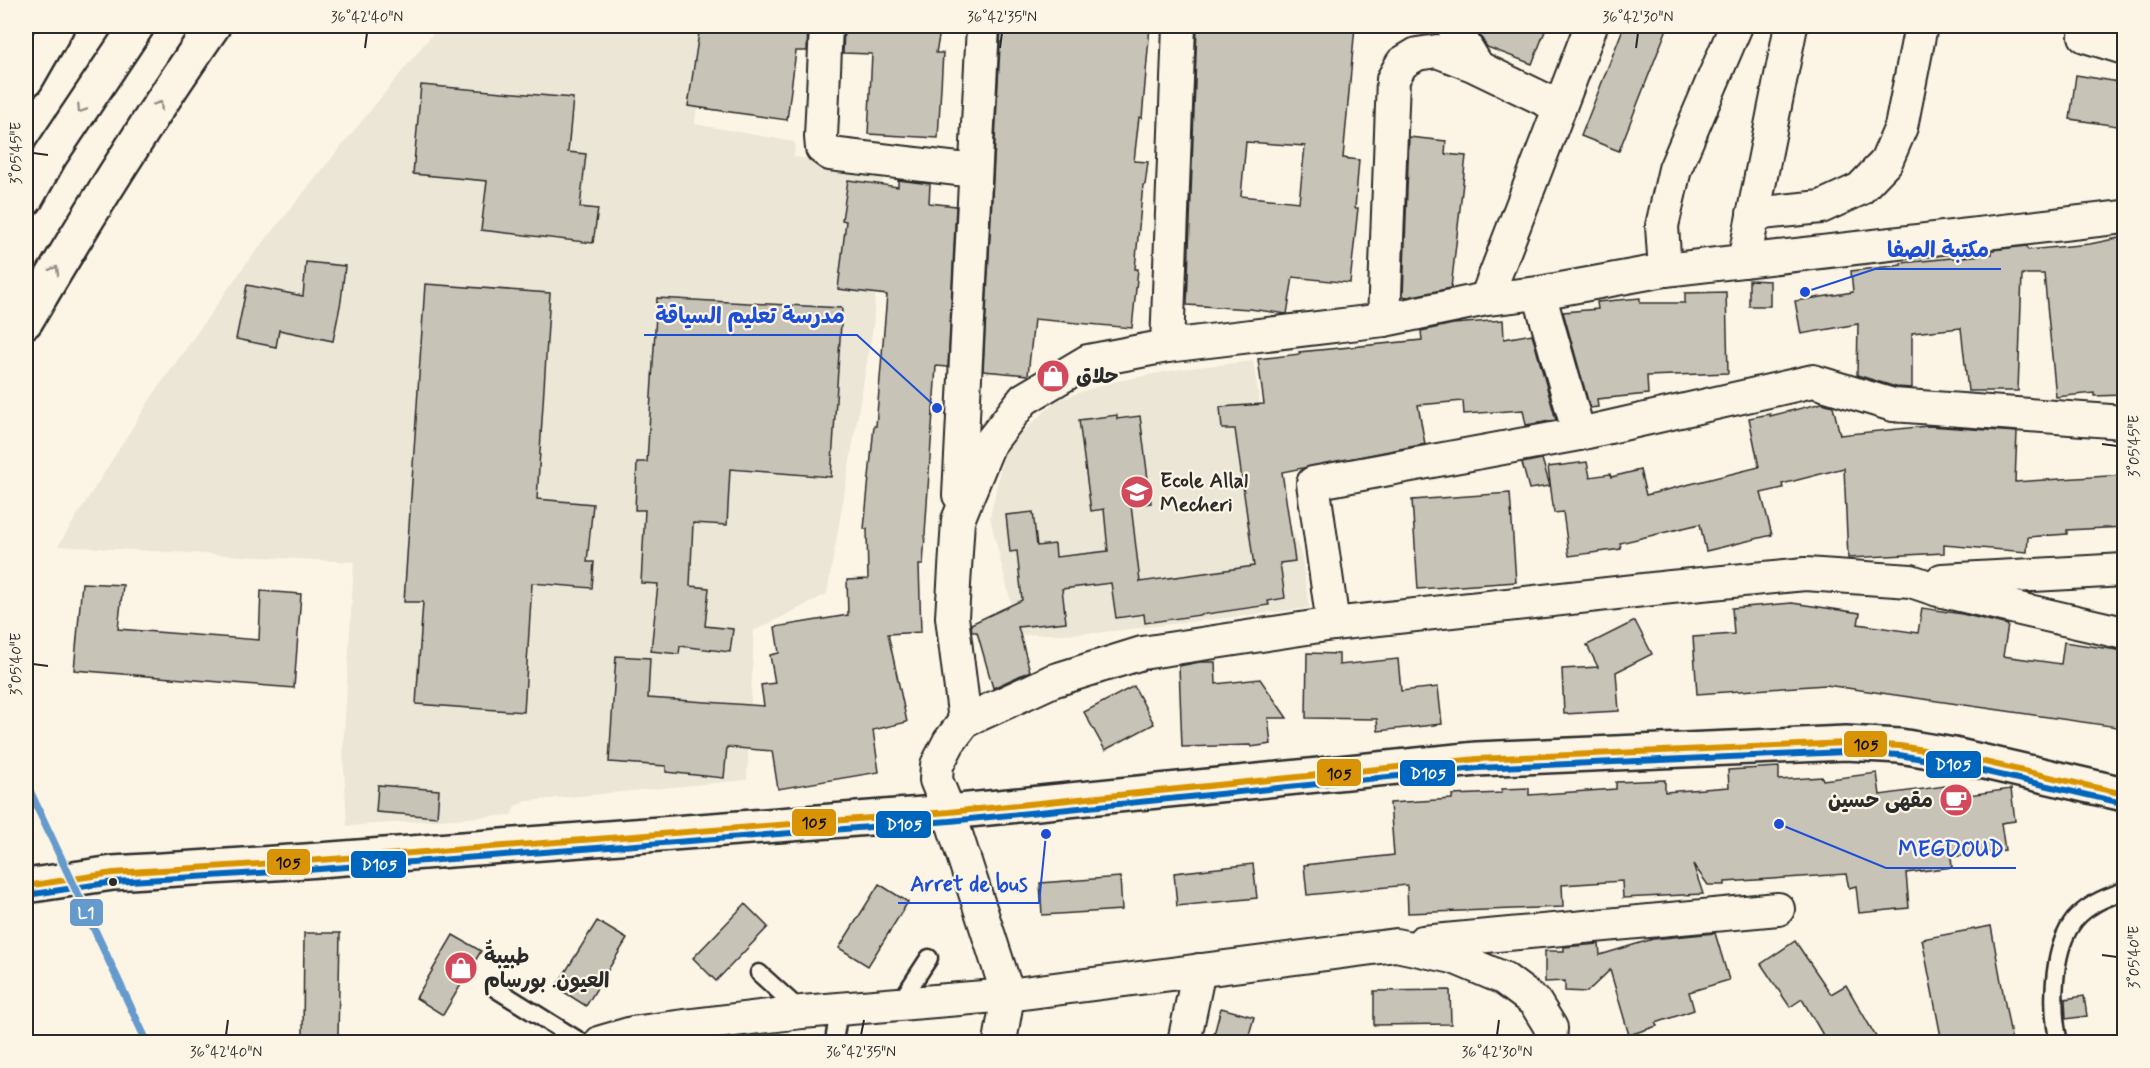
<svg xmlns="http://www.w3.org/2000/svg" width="2150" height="1068" viewBox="0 0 2150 1068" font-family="Mynerve,'Playpen Sans Arabic',sans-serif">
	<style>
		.built { fill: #ece6d7 }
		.building { fill: #c8c3b7; stroke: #2b2b2b; stroke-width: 1.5; fill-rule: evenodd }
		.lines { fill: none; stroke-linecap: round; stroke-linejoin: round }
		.service-casing { stroke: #2b2b2b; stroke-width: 21 }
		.minor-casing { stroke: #2b2b2b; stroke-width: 36 }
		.secondary-casing { stroke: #2b2b2b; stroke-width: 38 }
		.motorway-casing { stroke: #2b2b2b; stroke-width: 38 }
		.service { stroke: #fcf5e5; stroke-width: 16 }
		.minor { stroke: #fcf5e5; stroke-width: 32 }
		.secondary { stroke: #fcf5e5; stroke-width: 33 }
		.motorway { stroke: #fcf5e5; stroke-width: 33 }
		.bus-1-casing { stroke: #fcf5e5; stroke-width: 10 }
		.bus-2-casing { stroke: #fcf5e5; stroke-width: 10 }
		.bus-1 { stroke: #d89406; stroke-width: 6 }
		.bus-2 { stroke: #0065bd; stroke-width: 6 }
		.metro-1-casing { stroke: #fcf5e5; stroke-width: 12 }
		.metro-1 { stroke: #659acd; stroke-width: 8 }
		.oneway { stroke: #949088 }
		.ticks { fill: none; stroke: #2b2b2b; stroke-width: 2 }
		.bus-dot { fill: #2b2b2b; stroke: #fcf5e5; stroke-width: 2 }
		.labels { text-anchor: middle; stroke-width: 4.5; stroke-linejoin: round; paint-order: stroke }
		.poi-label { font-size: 21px; font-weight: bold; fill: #2b2b2b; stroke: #fcf5e5; text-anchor: start }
		.leader { fill: none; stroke: #1d4ed8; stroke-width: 2 }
		.callout-dot { fill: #1d4ed8; stroke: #fcf5e5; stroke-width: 2 }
		.callout-label { font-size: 22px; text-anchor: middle; font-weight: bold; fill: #1d4ed8; stroke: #fcf5e5; stroke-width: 4.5; stroke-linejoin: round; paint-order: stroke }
		.line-badge { stroke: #fcf5e5; stroke-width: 2 }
		.badge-label { font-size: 16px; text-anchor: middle; font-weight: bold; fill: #fff }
		.pale-badge-label { font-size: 16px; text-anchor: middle; font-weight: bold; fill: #111 }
		.neatline { fill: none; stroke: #2b2b2b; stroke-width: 2 }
		.ticks-label { font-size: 15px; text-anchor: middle; fill: #2b2b2b }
	</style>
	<rect width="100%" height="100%" fill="#fcf5e5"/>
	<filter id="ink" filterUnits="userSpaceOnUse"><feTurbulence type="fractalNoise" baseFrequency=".0167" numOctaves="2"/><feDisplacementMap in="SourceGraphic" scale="12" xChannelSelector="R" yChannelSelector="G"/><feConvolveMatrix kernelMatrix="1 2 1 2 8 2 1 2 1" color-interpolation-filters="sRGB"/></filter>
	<g filter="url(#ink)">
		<g class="built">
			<path d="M439,26h264l-8,98 100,18 -1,15 90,10 -11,160 -46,267 -73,37 -7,149 -220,21 -12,5 -4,9 -164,11 -4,-76 11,-188 -296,-16 95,-151 92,-130z"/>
			<path d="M1253,361l17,106 32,90 7,51 -213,25 -77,2 -29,-117 15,-71 53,-47 49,-17 74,-14z"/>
		</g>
		<g class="building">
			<path d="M700,26h108l-1,25h-11l-9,69 -99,-14z"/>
			<path d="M844,26h97l-5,27h7l-5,85 -70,-4 4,-80 -29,-1z"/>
			<path d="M1001,26h149l-8,92 -3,-1 -5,44 14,1 -3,23h-2l-1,10 -7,74h3l-6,59 -98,-9 -6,56 -45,-4z"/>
			<path d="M1197,26h158l-12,132 16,2 -4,48h3l-8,75 -57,-6 -6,37 -37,-5 -63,-4zM1246,142l59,4 -6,56 -58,-6z"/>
			<path d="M1479,26h68l-15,38 -45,-17 -10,-16z"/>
			<path d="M1624,26h44l-49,125 -38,-15z"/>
			<path d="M2076,75l48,8v44l-54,-8z"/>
			<path d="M421,85l152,13 -5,54 18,2 -6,53 18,2 -5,34 -112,-13 6,-49 -74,-7z"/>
			<path d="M1409,137l37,4 -1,13 21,2 -15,132 -43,9 -5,-1z"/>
			<path d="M848,180l50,7v-7l32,4 -1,19 27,3 -8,161 -12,-1 -13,199h-4l2,67 -33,2 19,88 -34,8 6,42 -101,17 -6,-38 -45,-4 -3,31 -58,-6v-6l-57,-4 7,-106 34,2 -2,40 116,8 -3,-21 14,-2 -5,-28 9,-2 -4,-26 73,-12 -1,-35 21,-1 -1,-50h-3l10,-103h2l11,-131 -49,-6 8,-68 -4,-1z"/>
			<path d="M2124,237v158l-30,1v-3l-38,4 -12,-123h-22l-4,117h-50l-7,-63 -49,5v55l-16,-1 -39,-12 1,-51 -57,10 -6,-33 58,-9 -2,-21 50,-6v-2l91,-9v-4l35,-4 1,4 62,-6z"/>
			<path d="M306,262l39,4 -4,35 -8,40 -54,-11 -3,17 -40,-8 11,-54 56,11z"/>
			<path d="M1749,280l21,1v25h-21z"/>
			<path d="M425,284l125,9 -13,206 56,5 -6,58h7l-2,26 -60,-5 -8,129 -108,-8 7,-102h-19z"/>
			<path d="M1726,292l2,81 -81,3 1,18 -51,5 1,8 -8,1 -27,-96 35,-3 -1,-7 43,-4v5h45v-10z"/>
			<path d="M657,298l185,10 -11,169 -101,-8 -3,56 -34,-2 -3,63 19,2 -4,38 28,3 -3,23 -50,-6 -1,8 -28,-3 7,-67 -17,-1 4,-73h-10l2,-48h10z"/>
			<path d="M1503,320l1,19 28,-5 24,86 -30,5 -3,-15 -59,4 -1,-13 -45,4 7,39 -143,28 13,89 -15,2 5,35 -17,3 1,4 -124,18 -1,-9 -28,4 -5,-35 -49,6 4,33 -48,5 12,44 -37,17 -16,-56h-5l-1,-8 51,-24 -5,-49 -7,1 -4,-37 27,-3 4,34 18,-2 1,13 52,-6 -4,-42 -13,2 -12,-91 38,-5v4l23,-3 11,87 -20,2 9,77 114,-16 -19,-137h-13l-2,-22 44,-3 -6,-45 42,-5 -1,-2 123,-12 -1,-9 32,-7z"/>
			<path d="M1822,403l11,3 7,29 88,-9 89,6 -2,50 109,-7v52l-57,3v4l-39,3 -1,15 -83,-7v8l-96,5 -4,-90 -62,16 1,4 -22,5 11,42 -66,16 -6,-27 -80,19 1,6 -52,7 -6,-44 -9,1 -6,-46 39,-5 3,15 20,-3 1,3 29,-7 6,25 113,-28 -10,-49 21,-4v2z"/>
			<path d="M1542,459l8,27 -21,3 -7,-26z"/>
			<path d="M1510,493l6,89 -98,7 -6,-89z"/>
			<path d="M82,583l41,2 -5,44 141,11 2,-49 40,3 -7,94 -220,-18z"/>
			<path d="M1792,603l68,10 -2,11 60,9 4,-25 40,6 46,11 -5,31 58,8 3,-22 60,9v77l-298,-43 -129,9 -4,-57 41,-3 -2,-26z"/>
			<path d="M1635,621l17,33 -36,18 3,39 -55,3 -2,-45 36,-2 -11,-22z"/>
			<path d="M1307,653l32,1v11l59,-6 3,32 37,-4 4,37 -64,7 -1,-12 -71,-1z"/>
			<path d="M1200,662h15l1,22 44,-5 27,39h-19l3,26 -20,3 -1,-2 -68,2 -3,-81z"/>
			<path d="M1134,686l20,38 -49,26 -21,-38z"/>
			<path d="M1779,767v13l43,-3 1,3 54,-7 3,22 65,-9 2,12 64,-9 4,32 -14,2 4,27 -54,7 1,10 -46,6 3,35 -50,5 -3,-27 -7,2 -3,-14 -121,8v3h-17l-15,-21 10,30 -80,4 -1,-17 -60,4 1,22 -155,6 -1,-28 -100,10 -3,-30 90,-10 -4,-52 62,-4v-4l50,-2v-4l27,-1v7l87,-6v-7l49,-2v12l64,-5 -1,-17z"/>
			<path d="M378,785l61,5 -2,27 -61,-5z"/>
			<path d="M1253,864l4,34 -80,8 -3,-33z"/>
			<path d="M1120,877l2,33 -80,5 -2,-32z"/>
			<path d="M879,884l29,18 -40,64 -29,-18z"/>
			<path d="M745,904l23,23 -52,54 -23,-23z"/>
			<path d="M597,921l30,18 -41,67 -30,-19z"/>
			<path d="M1991,926l21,116h-70l-20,-103z"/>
			<path d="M304,933h36l-2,104 -35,-1z"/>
			<path d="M1715,933l14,47 -40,12 5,18 -38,13 1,3 -28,9 -19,-65 -23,22 -22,-1v-10l-20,1v-31h19v-4l35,-3 1,11 53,-16z"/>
			<path d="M453,935l28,16 -38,64 -27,-17z"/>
			<path d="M1795,941l36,53 15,-9 33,57h-52l-25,-43 -12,8 -29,-43z"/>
			<path d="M1450,990l1,34 -77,1v-34z"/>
			<path d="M2084,996l3,20 -21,3 -1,-20z"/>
			<path d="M1221,1008l33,9 -7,25h-35z"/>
		</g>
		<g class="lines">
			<defs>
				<g id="service">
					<path d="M759,973l43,39"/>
					<path d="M496,989l85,53"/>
					<path d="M899,1004l30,-46"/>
					<path d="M834,1042l5,-33"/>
					<path d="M2059,1042c-8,-32 -7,-88 12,-117 4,-7 13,-15 20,-19 9,-7 23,-11 33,-15"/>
				</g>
				<g id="minor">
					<path d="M826,26l-5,111 1,11 8,6 145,17"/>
					<path d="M1453,26l25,41"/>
					<path d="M2085,36l39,12"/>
					<path d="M1753,214l68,-7 39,-18 26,-27 15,-35 20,-101"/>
					<path d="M1744,261l47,-235"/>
					<path d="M1665,270l-3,-44 13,-57 61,-143"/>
					<path d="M1539,293l40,141"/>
					<path d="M1486,299l105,-273"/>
					<path d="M1384,320l9,-241 9,-16 15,-9 20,-3 36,14 87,42"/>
					<path d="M1167,346l12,-320"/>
					<path d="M959,495l24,-469"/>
					<path d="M1942,580l182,-10"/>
					<path d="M1333,624l-20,-141 266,-49 234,-53 80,24 231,17"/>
					<path d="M965,721l-13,-104 6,-97 31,-76 35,-45 64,-38 79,-15 217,-26 102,-21 53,-6 126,-23 459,-53"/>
					<path d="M1423,942l355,-33"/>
					<path d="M601,1042l31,-9 52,-7 118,-14 206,-17 388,-50 57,12 50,21 32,24 16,26 -1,14"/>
					<path d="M1000,1042l8,-47 -59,-183 -13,-32 1,-15 12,-23 16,-21 87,-40 90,-28 191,-29 338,-37 134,-13 106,7 27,9 186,43"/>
					<path d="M1184,1042l15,-72"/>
				</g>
				<path id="secondary" d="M26,886l87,-13 193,-12 643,-49 528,-53 369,-16 54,3 54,9 170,39"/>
				<g id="motorway">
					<path d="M26,80l31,-54"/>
					<path d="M26,199l24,-43 87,-130"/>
					<path d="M26,321c59,-101 121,-200 187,-295"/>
				</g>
			</defs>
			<use href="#service" class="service-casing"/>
			<use href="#minor" class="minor-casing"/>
			<use href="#secondary" class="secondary-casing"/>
			<use href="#motorway" class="motorway-casing"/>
			<use href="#service" class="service"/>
			<use href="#minor" class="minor"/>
			<use href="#secondary" class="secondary"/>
			<use href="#motorway" class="motorway"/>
			<defs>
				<path id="bus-1" d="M26,886l87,-13 193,-12 643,-49 528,-53 369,-16 54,3 54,9 170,39"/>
				<path id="bus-2" d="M27,895l87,-13 193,-12 643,-49 528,-53 368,-16 53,3 53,9 170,39"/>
			</defs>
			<use href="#bus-1" class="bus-1-casing"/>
			<use href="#bus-2" class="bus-2-casing"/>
			<use href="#bus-1" class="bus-1"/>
			<use href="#bus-2" class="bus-2"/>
			<defs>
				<path id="metro-1" d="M26,783l121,259"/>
			</defs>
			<use href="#metro-1" class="metro-1-casing"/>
			<use href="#metro-1" class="metro-1"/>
		</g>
		<defs><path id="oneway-chevron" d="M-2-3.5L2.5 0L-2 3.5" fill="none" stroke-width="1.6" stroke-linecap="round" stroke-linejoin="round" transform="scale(1.5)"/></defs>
		<g class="oneway">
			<use href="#oneway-chevron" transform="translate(159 105) rotate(-57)"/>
			<use href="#oneway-chevron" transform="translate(81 109) rotate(123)"/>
			<use href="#oneway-chevron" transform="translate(55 270) rotate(-60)"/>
		</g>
	</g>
	<path class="ticks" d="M365,48l2,-15M1000,48l2,-15M1636,48l2,-15M33,153l15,2M2102,444l15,2M33,664l15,2M2102,955l15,2M226,1035l2,-15M861,1035l3,-15M1497,1035l2,-15"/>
	<defs>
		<symbol id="shop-disc" viewBox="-11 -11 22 22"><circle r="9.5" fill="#d1495b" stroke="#fcf5e5"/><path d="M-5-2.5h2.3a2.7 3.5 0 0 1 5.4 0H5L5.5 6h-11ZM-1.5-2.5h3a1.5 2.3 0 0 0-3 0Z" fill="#fff"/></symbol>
		<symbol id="school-disc" viewBox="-11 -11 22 22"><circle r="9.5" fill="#d1495b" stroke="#fcf5e5"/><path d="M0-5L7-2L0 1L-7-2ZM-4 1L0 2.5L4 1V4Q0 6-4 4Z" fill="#fff"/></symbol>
		<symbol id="cafe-disc" viewBox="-11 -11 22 22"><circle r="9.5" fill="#d1495b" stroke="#fcf5e5"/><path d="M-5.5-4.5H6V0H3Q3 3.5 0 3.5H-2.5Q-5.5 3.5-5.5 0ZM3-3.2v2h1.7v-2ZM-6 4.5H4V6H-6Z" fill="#fff"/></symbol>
	</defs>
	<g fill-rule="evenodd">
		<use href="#shop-disc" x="1034" y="357" width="38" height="38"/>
		<use href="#school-disc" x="1118" y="473" width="38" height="38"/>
		<use href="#cafe-disc" x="1937" y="781" width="38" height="38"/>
		<use href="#shop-disc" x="442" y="949" width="38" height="38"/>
	</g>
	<circle class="bus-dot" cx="113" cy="882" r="5"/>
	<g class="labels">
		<g class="poi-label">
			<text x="1076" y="383">حلاق</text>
			<text x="1160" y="487">Ecole Allal<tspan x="1160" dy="24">Mecheri</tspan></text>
			<text x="1933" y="807" text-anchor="end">مقهى حسين</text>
			<text x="484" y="963">طبيبةُ<tspan x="484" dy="24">العيون. بورسام</tspan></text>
		</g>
	</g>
	<path class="leader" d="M1805 292L1875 269H2001M937 408L857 335H644M1779 824L1886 868H2016M1046 834L1039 903H898"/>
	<g class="callout-dot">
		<circle cx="1805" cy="292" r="6"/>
		<circle cx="937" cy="408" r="6"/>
		<circle cx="1779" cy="824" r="6"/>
		<circle cx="1046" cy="834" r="6"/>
	</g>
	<g class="callout-label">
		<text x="1938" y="257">مكتبة الصفا</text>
		<text x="750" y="323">مدرسة تعليم السياقة</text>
		<text x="1951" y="856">MEGDOUD</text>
		<text x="969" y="891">Arret de bus</text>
	</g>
	<g class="line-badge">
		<rect x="1843" y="730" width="45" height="28" rx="6" fill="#d89406"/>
		<rect x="1925" y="750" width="57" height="29" rx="6" fill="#0065bd"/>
		<rect x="1316" y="758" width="46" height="29" rx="6" fill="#d89406"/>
		<rect x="1399" y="759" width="57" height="28" rx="6" fill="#0065bd"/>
		<rect x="791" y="808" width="46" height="29" rx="6" fill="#d89406"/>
		<rect x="875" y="810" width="57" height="29" rx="6" fill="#0065bd"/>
		<rect x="266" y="848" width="45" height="28" rx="6" fill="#d89406"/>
		<rect x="350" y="850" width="57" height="29" rx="6" fill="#0065bd"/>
		<rect x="69" y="898" width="35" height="29" rx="6" fill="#659acd"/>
	</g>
	<g class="badge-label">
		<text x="1953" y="770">D105</text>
		<text x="1428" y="779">D105</text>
		<text x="904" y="830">D105</text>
		<text x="379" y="870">D105</text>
		<text x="86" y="918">L1</text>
	</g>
	<g class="pale-badge-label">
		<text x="1866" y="750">105</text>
		<text x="1339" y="779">105</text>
		<text x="814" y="828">105</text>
		<text x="288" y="868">105</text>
	</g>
	<rect width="2150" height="1068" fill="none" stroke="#fcf5e5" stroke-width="66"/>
	<rect x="33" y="33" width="2084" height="1002" class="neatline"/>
	<g class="ticks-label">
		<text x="367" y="22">36°42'40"N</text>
		<text x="1002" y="22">36°42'35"N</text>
		<text x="1638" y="22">36°42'30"N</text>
		<text transform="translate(16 153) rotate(-90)" y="5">3°05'45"E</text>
		<text transform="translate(2134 446) rotate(-90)" y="5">3°05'45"E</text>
		<text transform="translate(16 664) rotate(-90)" y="5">3°05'40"E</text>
		<text transform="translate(2134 957) rotate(-90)" y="5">3°05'40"E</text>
		<text x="226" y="1057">36°42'40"N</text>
		<text x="861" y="1057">36°42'35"N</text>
		<text x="1497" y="1057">36°42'30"N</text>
	</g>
</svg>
